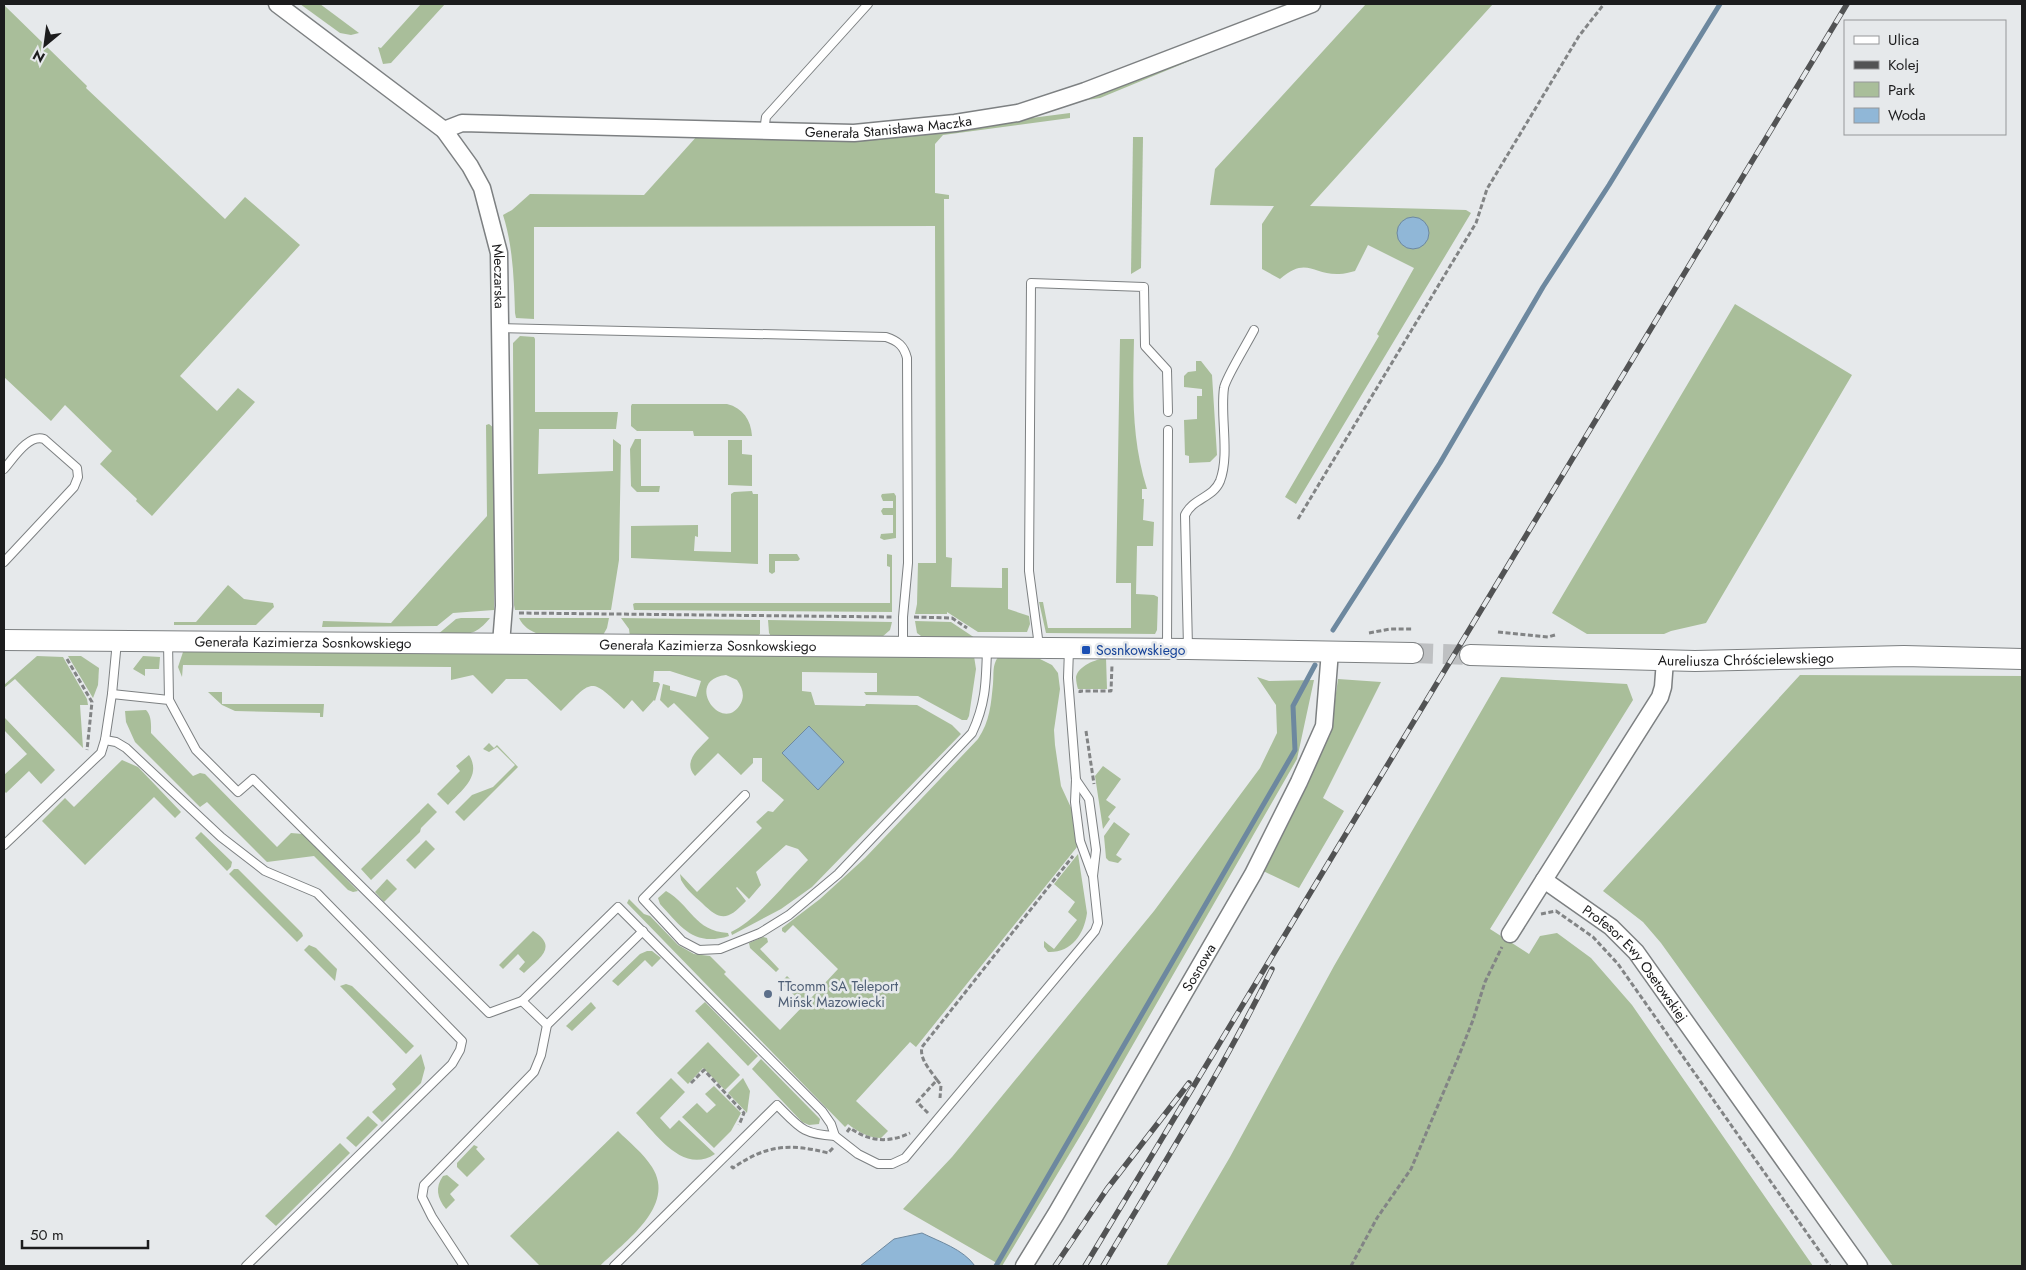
<svg xmlns="http://www.w3.org/2000/svg" width="2026" height="1270" viewBox="0 0 2026 1270" font-family="Jost,sans-serif">
	<style>
		.green { fill: #a9be9a; fill-rule: evenodd }
		.water { fill: #90b7d7; stroke: #6d889f }
		.lines { fill: none; stroke-linecap: round; stroke-linejoin: round }
		.stream { stroke: #6d889f; stroke-width: 5 }
		.tertiary-tunnel { stroke: #bec0c2; stroke-width: 20; stroke-dasharray: 20 10; stroke-linecap: butt }
		.service-casing { stroke: #7d8082; stroke-width: 10 }
		.minor-casing { stroke: #7d8082; stroke-width: 19 }
		.tertiary-casing { stroke: #7d8082; stroke-width: 22 }
		.path { stroke: #828485; stroke-width: 3; stroke-dasharray: 5 2.5; stroke-linecap: butt }
		.service { stroke: #fff; stroke-width: 8 }
		.minor { stroke: #fff; stroke-width: 16 }
		.tertiary { stroke: #fff; stroke-width: 20 }
		.rail-casing { stroke: #525354; stroke-width: 5.5 }
		.rail { stroke: #e6e9eb; stroke-width: 4; stroke-dasharray: 11; stroke-linecap: butt }
		.transit-dot { fill: #1a4fb4; stroke: #e6e9eb; stroke-width: 2 }
		.service-dot { fill: #5c6f8a; stroke: #e6e9eb; stroke-width: 2 }
		.labels { text-anchor: middle; stroke-width: 5; stroke-linejoin: round; paint-order: stroke }
		.street-label { font-size: 14px; fill: #1c1c1d; stroke: #e6e9eb }
		.transit-label { font-size: 14px; fill: #164399; stroke: #e6e9eb; text-anchor: start }
		.service-label { font-size: 14px; fill: #4e5e75; stroke: #e6e9eb; text-anchor: start }
	</style>
	<rect width="100%" height="100%" fill="#e6e9eb"/>
	<g class="green">
		<path d="M300,4h20l39,29 -8,2 -11,-2z"/>
		<path d="M421,4h24l-54,59 -8,1 -5,-17 3,1z"/>
		<path d="M1366,4h127l-183,202 123,3 33,1 5,3 -175,291 -11,-7 94,-161 -2,-2 37,-66 -46,-23 -13,26c-5,1 -11,3 -16,3 -27,1 -32,-18 -59,5l-18,-10v-45l12,-18 -64,-1 5,-36z"/>
		<path d="M4,5l83,81 -1,2 139,131 20,-22 55,48 -120,131 37,35 21,-23 17,14 -103,114 -16,-15 1,-2 -37,-35 12,-13 -47,-46 -14,16 -47,-44z"/>
		<path d="M1220,40l1,8 -121,50 -19,3z"/>
		<path d="M1070,113v5l-127,17 -8,9v49l14,2v4h-5l2,358 6,1 -1,29 51,1v-20h6v41l21,7 1,8 -3,8h-49l-31,-20v2h-32l2,-10 1,-41h18l-1,-337 -401,1v92l-18,-1 -1,-5c-1,-33 -2,-67 -12,-98l9,-5 18,-16 114,1 54,-60 231,-4z"/>
		<path d="M1133,137h10l-2,131 -10,6z"/>
		<path d="M1735,304l117,71 -146,248 -35,8 -7,3h-77l-35,-21z"/>
		<path d="M520,336l14,1 1,2v73h83l-2,17h-77l-1,45 75,-3v-32l8,6 -2,115 -8,50h-96l-1,-5 -1,-262z"/>
		<path d="M1120,339h14c-1,53 -3,99 13,150h-5v10h2l-1,21 11,2 -1,24h-16l-1,48 18,1 4,2 -1,33 -2,4 -109,-1 -7,-31h4l5,26h83v-45h-15z"/>
		<path d="M1196,361h5l11,14 5,80 -7,7 -21,1v-7l-4,-1 -1,-35 13,-1v-23h5v-7l-18,-2v-11l4,-4 8,-1z"/>
		<path d="M632,404h95c16,4 24,16 25,32h-58l-1,-5h-56l-6,-5v-20z"/>
		<path d="M489,424l6,5 -1,181 -41,3 -16,13 -115,1 1,-6 68,2 96,-107 -1,-91z"/>
		<path d="M635,439h6v47h19l-1,6h-22l-6,-6 -1,-37z"/>
		<path d="M728,440h14v14l10,1v31l-24,-1z"/>
		<path d="M752,491l1,3h5v70l-127,-6v-32l67,-1v12l-3,-1 -1,15 37,1v-58l3,-2z"/>
		<path d="M894,493l2,3v42l-12,2 -4,-2 1,-4 12,-1v-18h-10l-2,-4 2,-3h10v-7h-10l-2,-5 1,-2z"/>
		<path d="M769,554h28l3,5 -2,2h-23v11l-3,2 -3,-2z"/>
		<path d="M887,554l5,1v57l-258,-2 -1,-6 2,-1h255v-36l-3,-1z"/>
		<path d="M228,585l16,14 29,4 1,4 -18,18h-82v-3h22z"/>
		<path d="M461,618h29c-17,21 -27,16 -53,17l19,-16z"/>
		<path d="M519,618h90l-2,10 -5,9c-24,-1 -70,8 -83,-19z"/>
		<path d="M621,618l139,2v14l-4,3h-126l-1,-8z"/>
		<path d="M768,620l124,2 -2,8 -8,7 -110,1 -3,-5z"/>
		<path d="M915,621l36,1 27,18 -53,-1 -8,-6z"/>
		<path d="M262,651l712,5 2,13 -7,47 -2,4h-5l-44,-24 -52,-1 -2,-3h13v-19l-75,-1v19l9,1 4,13 50,1 1,-2 51,1 35,20 9,9 -149,153 -31,22 -49,26 -1,-3c24,-10 57,-52 77,-72l-10,-11 -12,-4 -30,27 5,13 -12,14 -12,-12 -1,1 10,13c-18,19 -25,21 -44,2 -8,-7 -16,-14 -21,-23l-1,-6 17,18 65,-64 -6,-6 12,-11 5,1 11,-12 -22,-19v-23h-9v5l-12,12 -23,-22 -23,23c-13,-15 4,-27 14,-38l-35,-35 -6,5 -8,-8 3,-16 7,2v4l26,7 5,-16 -31,-10h-16l-1,11h5l2,2 -5,17 -1,-1 -11,12 -11,-12 -8,9c-34,-32 -31,-30 -63,2l-34,-32h-21l-14,15 -19,-19 -22,5v-13l-268,-2 -1,12 -4,-10 5,-15zM726,675l11,5c5,7 8,15 4,23 -18,34 -59,-23 -15,-28z"/>
		<path d="M37,656l26,1 24,42 1,6h-8l3,43 -68,-69 -11,9v-3z"/>
		<path d="M68,656h13l18,12 -1,17 -5,13z"/>
		<path d="M143,656l17,1 -1,12h-14v7l-12,-7z"/>
		<path d="M998,657l42,2 12,6 6,8 2,16 -6,41 1,15 6,41 12,26 4,35 -161,200 -6,-5 -54,59 32,30 -7,7c-12,0 -23,-6 -33,-14l-3,3 -218,-224 2,-4 15,15 6,2 28,29 16,9 16,2 16,16 -2,2 56,56 24,-25 -23,-23 6,-6 24,22 27,-29 -45,-44 -8,8 -3,-2v-3l38,-29 45,-41 113,-119c12,-18 13,-35 15,-55 1,-11 -1,-18 5,-27z"/>
		<path d="M1106,658l1,31h-29c-1,-3 -2,-8 -2,-12 2,-11 20,-18 30,-19z"/>
		<path d="M1800,675l222,1v590h-129l-232,-323 -18,-21 -40,-31z"/>
		<path d="M1257,677l12,4 45,-1 -17,79 -209,364 -86,143 -99,-57 49,-52 202,-246 106,-143 17,-35 -1,-28z"/>
		<path d="M1501,677l126,7 6,16 -143,229 39,25 11,-18 17,-3 34,25 41,47 181,261h-647l64,-109 104,-191z"/>
		<path d="M1338,679l43,3 -58,116 21,13 -45,77 -38,-18 70,-142z"/>
		<path d="M208,692h14v12h102l-1,13h-3v-4l-85,-2 -13,-6z"/>
		<path d="M146,710c6,6 5,16 5,23l42,43 7,-3 5,1 72,73 14,-14 12,1 55,57 -5,1 -5,-2 -34,-34 -47,6 -60,-60 -7,5 -65,-65 -9,-20 -1,-11z"/>
		<path d="M4,717l51,53 -14,14 -12,-13 -23,22 -2,-2v-16l23,-21 -23,-24z"/>
		<path d="M489,743l5,5 3,-3 21,22 -54,54 -9,-9 17,-17 21,-8 22,-22 -18,-18 -8,5 -6,-3z"/>
		<path d="M469,755c13,21 -7,35 -21,50l-11,-11 23,-23 -4,-5z"/>
		<path d="M122,760l16,7 43,45 -6,6 -21,-21 -69,68 -43,-44 23,-23 9,9z"/>
		<path d="M1103,766l18,13 -15,21 10,7 -8,10 2,2 -7,10 -8,-53z"/>
		<path d="M428,803l9,9 -16,16 -1,4 -49,48 -10,-11z"/>
		<path d="M1114,822l16,12 -14,21 6,4 -4,4 -9,-2 -3,-3 -2,-22z"/>
		<path d="M201,832l31,30 -1,5 -4,4 -32,-33z"/>
		<path d="M426,840l9,9 -20,20 -9,-9z"/>
		<path d="M1078,854l9,59c-3,22 -16,40 -39,39l-4,-5v-6l10,8 23,-29 -9,-8 7,-10 -21,-18z"/>
		<path d="M234,869h4l64,64 1,3 -6,6 -68,-68z"/>
		<path d="M387,879l10,10 -13,13 -9,-10z"/>
		<path d="M666,891c25,14 28,40 62,42l1,3c-35,11 -48,-9 -69,-32l-2,-6z"/>
		<path d="M533,931c26,16 6,27 -9,42l-5,-4 6,-7 -7,-8 -15,15 -4,-4z"/>
		<path d="M763,937l4,1 1,4 -8,7 19,20 -3,3 -26,-24 -1,-5z"/>
		<path d="M309,945l7,3 21,21 -2,12 -31,-31z"/>
		<path d="M647,951h5l9,7 -9,9 -7,-7 -27,26 -6,-5 28,-27z"/>
		<path d="M346,984l6,2 62,60 -8,8 -66,-68z"/>
		<path d="M591,1002l5,6 -24,23 -6,-5z"/>
		<path d="M705,1002l53,54 -10,10 -53,-55z"/>
		<path d="M708,1042l32,33 -15,15 -22,-22 -15,16 -11,-11z"/>
		<path d="M421,1054l4,14 -4,15 -39,39 -10,-10 24,-23 -4,-5z"/>
		<path d="M761,1059l59,60 -1,5 -10,1 -7,-3 -50,-53z"/>
		<path d="M671,1078l14,14 -25,26 10,11 9,-9 36,34c-32,21 -59,-20 -79,-41z"/>
		<path d="M743,1078l7,13 -3,22 -19,-20z"/>
		<path d="M714,1086l27,27 -10,18 -17,17 -32,-31 15,-14 10,10 9,-8 -11,-11z"/>
		<path d="M368,1116l10,9 -22,22 -10,-9z"/>
		<path d="M618,1131c11,11 25,22 34,36 25,39 -28,75 -52,99h-60l-30,-30z"/>
		<path d="M340,1143l10,10 -74,73 -11,-10z"/>
		<path d="M474,1145l4,2 -2,2 9,10 -18,18 -10,-10v-4z"/>
		<path d="M447,1175l12,10 -9,9 5,6 -9,9c-9,-11 -11,-22 -3,-33z"/>
	</g>
	<g class="water">
		<circle cx="1413" cy="233" r="16"/>
		<path d="M809,726l35,36 -26,28 -36,-37z"/>
		<path d="M922,1233c18,9 41,16 53,33h-115l34,-27z"/>
	</g>
	<g class="lines">
		<g class="stream">
			<path d="M1333,630l107,-167 103,-176 66,-102 111,-181"/>
			<path d="M996,1266l299,-516 -2,-44 22,-41"/>
		</g>
		<path class="tertiary-tunnel" d="M1413,653l57,2"/>
		<defs>
			<g id="service">
				<path d="M764,131l2,-14 102,-113"/>
				<path d="M500,328l386,9c12,4 18,9 21,21l1,205 -5,54v28"/>
				<path d="M4,469c9,-10 24,-35 40,-30l33,29 1,9 -4,10 -70,75"/>
				<path d="M168,642l1,58"/>
				<path d="M1039,646l-10,-75 2,-288 113,4 1,59 22,24 1,42"/>
				<path d="M1167,647l1,-217"/>
				<path d="M1188,648l-3,-133c8,-17 28,-17 35,-34 10,-26 0,-65 4,-93 1,-9 24,-46 30,-58"/>
				<path d="M1069,649l-1,29 8,102 -1,22 5,39 12,33"/>
				<path d="M112,694l57,6 27,50 42,42 15,-13 236,234 33,-12 25,24"/>
				<path d="M105,740l11,2 10,6 95,89 44,34 52,22 145,148 -2,9 -8,14 -206,202"/>
				<path d="M745,795l-102,104 39,42 17,9 21,-1 40,-16 29,-18 49,-41 134,-141c14,-30 14,-51 15,-84"/>
				<path d="M4,845l97,-92 4,-13 7,-46 5,-53"/>
				<path d="M522,1001l96,-94 204,204 9,13 4,12 23,18 20,10h14l13,-6 190,-227 3,-8 -5,-47 3,-26 -7,-51 -13,-19"/>
				<path d="M464,1266l-32,-49 -10,-20 2,-12 110,-113 7,-17 6,-30 96,-94"/>
				<path d="M614,1266l163,-161c23,23 25,29 58,31"/>
			</g>
			<g id="minor">
				<path id="s1" d="M277,4l167,126 26,36 12,22 17,65 5,353 -3,38"/>
				<path id="s2" d="M444,130l18,-7 392,10 101,-10 63,-10 67,-22 227,-87"/>
				<path id="s3" d="M1665,660l-2,27 -3,10 -116,183 67,47 25,25 223,314"/>
				<path d="M1510,934l34,-54"/>
				<path id="s4" d="M1024,1266l32,-52 197,-340 46,-92 25,-56 6,-75"/>
			</g>
			<g id="tertiary">
				<path id="s5" d="M4,640l1184,9 225,4"/>
				<path id="s6" d="M1470,655l225,6 209,-5 118,3"/>
			</g>
		</defs>
		<use href="#service" class="service-casing"/>
		<use href="#minor" class="minor-casing"/>
		<use href="#tertiary" class="tertiary-casing"/>
		<g class="path">
			<path d="M1298,519l178,-296 11,-34 92,-153 25,-32"/>
			<path d="M519,613l374,4"/>
			<path d="M914,617l38,1 15,10"/>
			<path d="M1498,632l50,5 7,-2"/>
			<path d="M1369,633l21,-4h23"/>
			<path d="M67,659l25,43 -5,48"/>
			<path d="M1080,693v-2h31l1,-26"/>
			<path d="M1086,731l8,53"/>
			<path d="M1541,914l15,-3 37,26 25,27 212,302"/>
			<path d="M937,1080c-6,-9 -18,-21 -15,-33l151,-191"/>
			<path d="M691,1083l13,-13 40,43 -5,12"/>
			<path d="M928,1113l-11,-11 20,-22 4,5 -1,13"/>
			<path d="M847,1132l3,-4c20,14 39,15 60,5"/>
			<path d="M731,1166l2,2c33,-23 56,-25 95,-15l5,-5"/>
			<path d="M1351,1266l26,-48 34,-49 47,-111 15,-38 12,-38 17,-35"/>
		</g>
		<use href="#service" class="service"/>
		<use href="#minor" class="minor"/>
		<use href="#tertiary" class="tertiary"/>
		<defs>
			<g id="rail">
				<path d="M1055,1266l52,-77 82,-106"/>
				<path d="M1085,1266l762,-1262"/>
				<path d="M1103,1266c58,-98 119,-195 169,-297"/>
			</g>
		</defs>
		<use href="#rail" class="rail-casing"/>
		<use href="#rail" class="rail"/>
	</g>
	<rect class="transit-dot" x="1081" y="645" width="10" height="10" rx="2.5"/>
	<circle class="service-dot" cx="768" cy="994" r="5"/>
	<g class="labels">
		<g class="street-label">
			<text dy="5" stroke="none"><textPath href="#s2" startOffset="446">Generała Stanisława Maczka</textPath></text>
			<text dy="5" stroke="none"><textPath href="#s1" startOffset="369">Mleczarska</textPath></text>
			<text dy="5" stroke="none"><textPath href="#s5" startOffset="299">Generała Kazimierza Sosnkowskiego</textPath></text>
			<text dy="5" stroke="none"><textPath href="#s5" startOffset="704">Generała Kazimierza Sosnkowskiego</textPath></text>
			<text dy="5" stroke="none"><textPath href="#s6" startOffset="276">Aureliusza Chróścielewskiego</textPath></text>
			<text dy="5" stroke="none"><textPath href="#s3" startOffset="379">Profesor Ewy Osetowskiej</textPath></text>
			<text dy="5" stroke="none"><textPath href="#s4" startOffset="346">Sosnowa</textPath></text>
		</g>
		<g class="transit-label">
			<text x="1096" y="655">Sosnkowskiego</text>
		</g>
		<g class="service-label">
			<text x="778" y="991">TTcomm SA Teleport<tspan x="778" dy="16">Mińsk Mazowiecki</tspan></text>
		</g>
	</g>
	<rect width="2026" height="1270" fill="none" stroke="#1c1c1d" stroke-width="10"/>
	<rect x="1844" y="20" width="162" height="115" fill="#e6e9eb" stroke="#959799"/>
	<rect x="1854" y="36" width="25" height="8" fill="#ffffff" stroke="#959799"/>
	<text x="1888" y="45" font-size="15" fill="#1c1c1d">Ulica</text>
	<rect x="1854" y="61" width="25" height="8" fill="#525354" stroke="#959799"/>
	<text x="1888" y="70" font-size="15" fill="#1c1c1d">Kolej</text>
	<rect x="1854" y="82" width="25" height="15" fill="#a9be9a" stroke="#959799"/>
	<text x="1888" y="95" font-size="15" fill="#1c1c1d">Park</text>
	<rect x="1854" y="108" width="25" height="15" fill="#90b7d7" stroke="#959799"/>
	<text x="1888" y="120" font-size="15" fill="#1c1c1d">Woda</text>
	<g transform="translate(45 45) rotate(209)" stroke="#e6e9eb" stroke-width="4" paint-order="stroke">
	<path d="M0-4L9 19L0 12L-9 19Z" fill="#1c1c1d"/>
	<text y="-8" font-size="14" font-weight="bold" text-anchor="middle" fill="#1c1c1d">N</text>
	</g>
	<path d="M22 1240v8h126v-8" fill="none" stroke="#1c1c1d" stroke-width="2.5"/>
	<text x="30" y="1240" font-size="15" fill="#1c1c1d" stroke="#e6e9eb" stroke-width="4" paint-order="stroke">50 m</text>
</svg>
